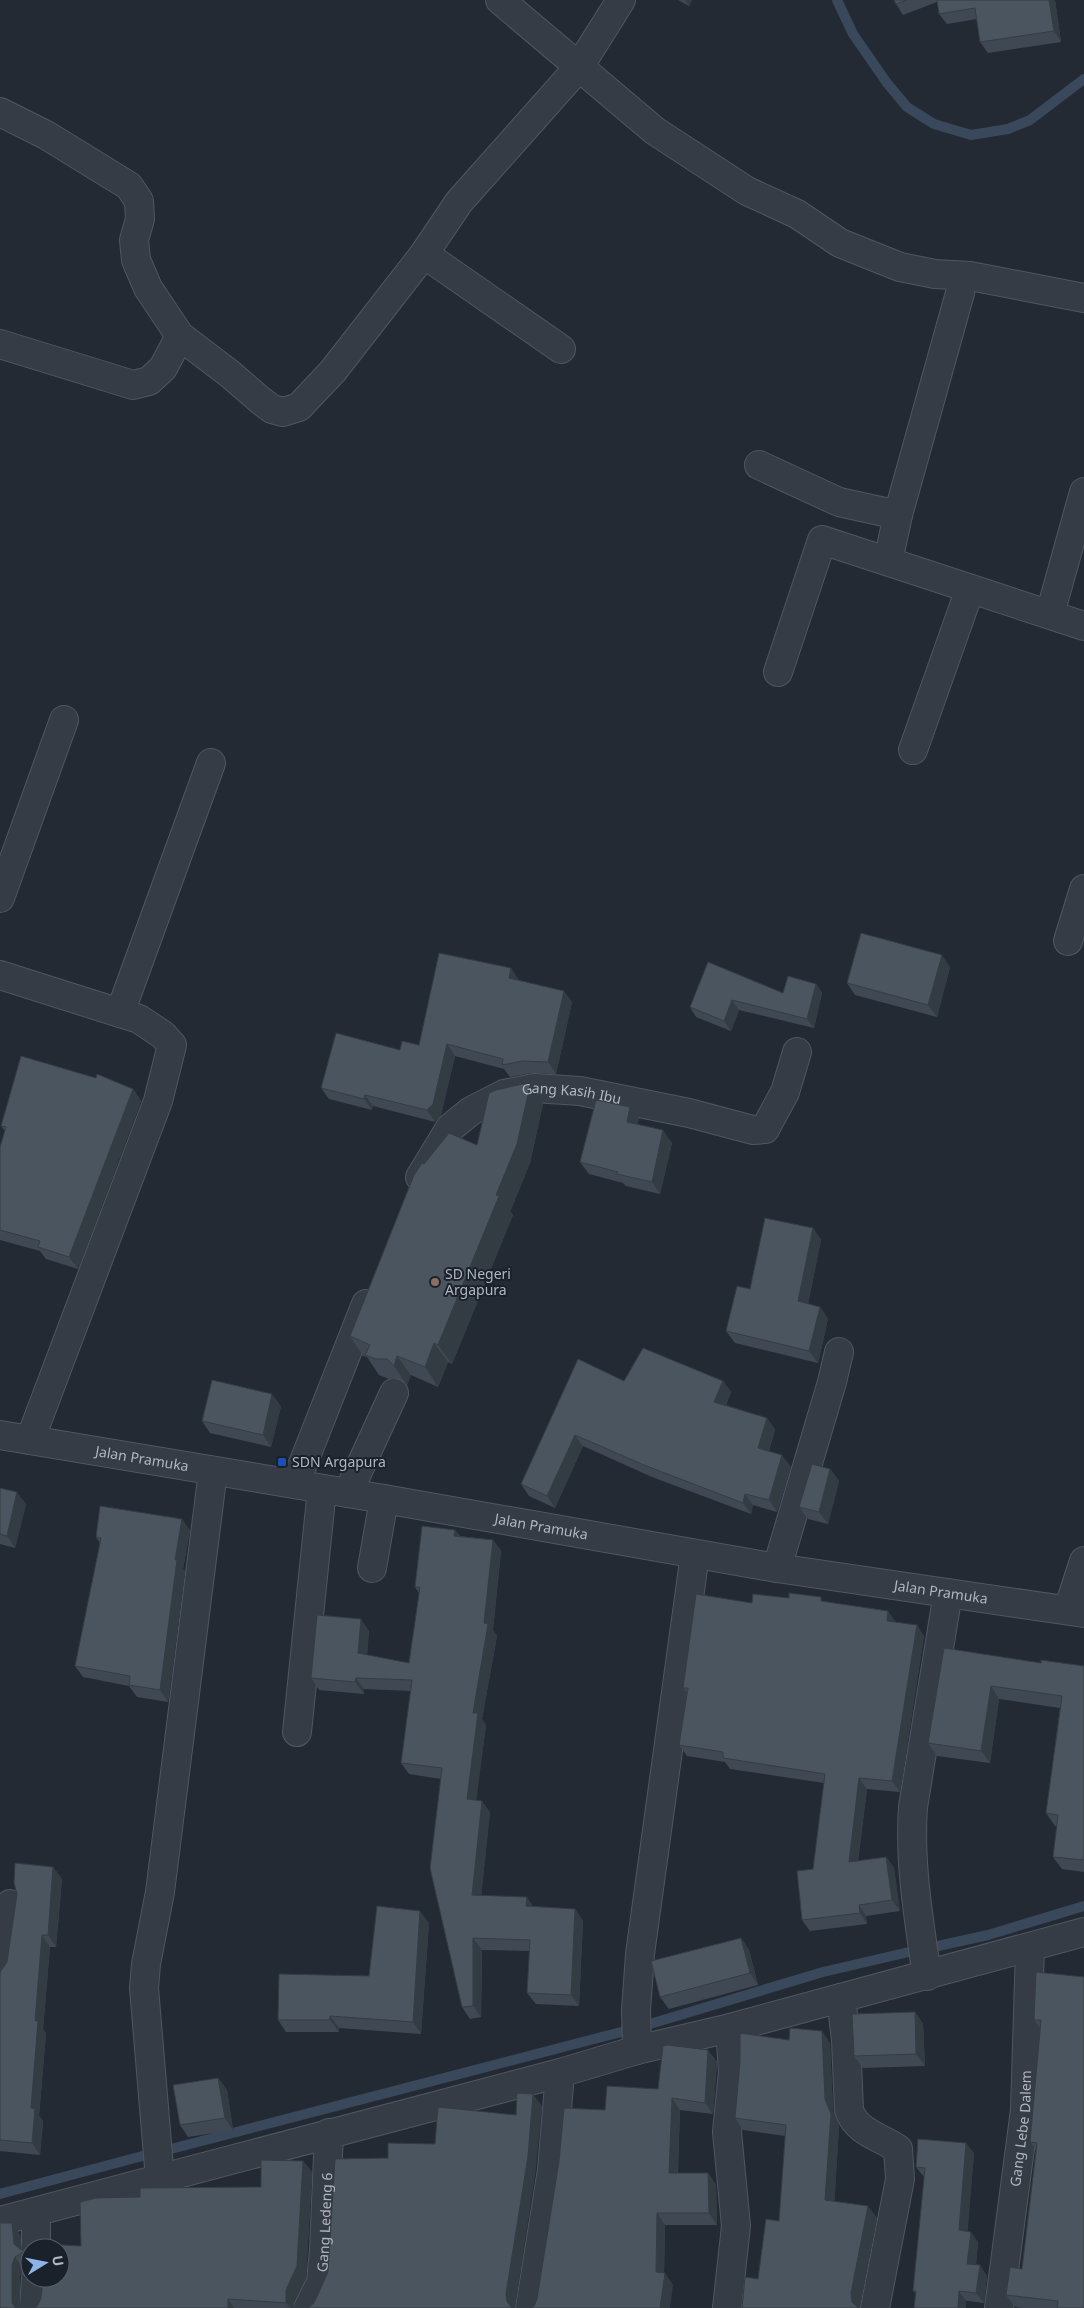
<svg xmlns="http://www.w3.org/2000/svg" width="1084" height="2308" viewBox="0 0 1084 2308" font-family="'Noto Sans',sans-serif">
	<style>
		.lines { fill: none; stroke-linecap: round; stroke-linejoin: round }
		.stream { stroke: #3a485b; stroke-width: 10 }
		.minor-casing { stroke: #505760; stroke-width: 30 }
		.minor { stroke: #363c45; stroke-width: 28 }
		.wall { fill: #404953 }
		.shaded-wall { fill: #343c43 }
		.building { fill: #4b5560; stroke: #343c43 }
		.education-dot { fill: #8d6e63; stroke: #1b212a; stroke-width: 2 }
		.transit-dot { fill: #1a4fb4; stroke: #1b212a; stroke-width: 2 }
		.labels { text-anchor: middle; stroke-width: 4; stroke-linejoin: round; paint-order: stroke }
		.street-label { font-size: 14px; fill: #b0b7c2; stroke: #1b212a }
		.poi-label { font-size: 14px; fill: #b0b7c2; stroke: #1b212a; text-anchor: start }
	</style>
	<rect width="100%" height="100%" fill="#232a34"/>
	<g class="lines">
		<g class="stream">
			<path d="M837,0l16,34 34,49 20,24 27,17 37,11 37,-6 22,-9 54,-41"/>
			<path d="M929,1948l59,-13 96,-29"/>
			<path d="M640,2027l183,-55 86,-20"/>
			<path d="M167,2150l458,-119"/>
			<path d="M0,2194l150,-40"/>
		</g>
		<defs>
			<g id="minor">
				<path d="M500,0l155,131 92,60 50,23 43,29 60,24 35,7 35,2 114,22"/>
				<path d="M0,112l46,23 83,51 10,15 1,18 -6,21 2,20 12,28 32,48 50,38 30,26 12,9 11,3 16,-5 34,-36 91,-117 35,-52 120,-135 42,-67"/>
				<path d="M424,254l137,95"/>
				<path d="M0,344l133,41 16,-4 14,-13 17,-32"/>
				<path d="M759,465l80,37 59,13"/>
				<path d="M888,561l10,-46 62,-222"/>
				<path d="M1050,614l34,-122"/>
				<path d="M778,672l44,-132 262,86"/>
				<path d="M913,750l57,-161"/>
				<path d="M0,898l64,-178"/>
				<path d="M1068,941l16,-52"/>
				<path d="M0,975l139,44 24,16 9,10 -14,56 -128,339"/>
				<path d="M120,1013l91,-250"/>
				<path id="s1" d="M420,1177l30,-49 21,-17 33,-17 30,-6 46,3 109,22 64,17 12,-1 20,-37 12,-40"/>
				<path id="s2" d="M0,1435l384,64 393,69 307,45"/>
				<path d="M295,1484l71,-180"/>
				<path d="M348,1493l46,-100"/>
				<path d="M372,1568l12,-69"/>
				<path d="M777,1568l55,-186 7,-30"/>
				<path d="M1068,1610l16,-49"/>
				<path d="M297,1732l25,-243"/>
				<path d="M0,1972l10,-68"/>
				<path d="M927,1976c-8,-56 -18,-112 -14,-169l35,-214"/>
				<path d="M841,1998l5,42 3,70c7,22 32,27 49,39l2,30 -25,129"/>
				<path d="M637,2050l-1,-40 4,-56 55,-400"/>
				<path d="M160,2179l-16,-191 2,-24 14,-72 53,-421"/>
				<path d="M0,2221l560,-148 77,-23 93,-22 354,-96"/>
				<path d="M36,2248v-36"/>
				<path d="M34,2308l2,-30"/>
				<path id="s3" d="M308,2308l13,-26 3,-32 5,-117"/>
				<path d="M530,2308l22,-138 8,-97"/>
				<path d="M727,2308l9,-82 -9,-94 6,-60 -3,-44"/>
				<path id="s4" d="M999,2308l26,-198 5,-163"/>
			</g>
		</defs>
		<use href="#minor" class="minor-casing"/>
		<use href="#minor" class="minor"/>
	</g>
	<g class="wall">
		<path d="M678,0h14l-3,6z"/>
		<path d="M894,0h161l6,42 -73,11 -8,-11 -3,-23 -30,5 -8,-10 -2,-12 -34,13 -7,-11z"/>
		<path d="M708,962l75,31 33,-9 6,9 -8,35 -75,-18 -8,21 -35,-14 -6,-10z"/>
		<path d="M950,967l-13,50 -82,-22 -8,-12z"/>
		<path d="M519,980l53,22 -16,72 -25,-1 -21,4 -6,-8 -49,-13 -14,59 -6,7 -62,-16 -1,4 -43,-11 -8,-11 79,-38 19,-5z"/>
		<path d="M133,1089l8,12 -63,168 -32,-10 -6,-8 -40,-11v-93l5,-16 -4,-5z"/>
		<path d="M543,1104l-13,59 -20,49 3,3 -61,149 -4,-2 -10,25 -27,-12 -4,10 -7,-6h-11l-10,-4 -12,-18 -4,-1 -13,-20 74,-172 53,-19z"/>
		<path d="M639,1119l-2,6 35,18 -12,51 -34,-8 -3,-3 -34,-9 -9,-12z"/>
		<path d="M813,1228l8,12 -13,64 12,3 8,12 -10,44 -83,-20 -9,-12 24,-42z"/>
		<path d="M624,1381h99l8,11 -5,13 41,13 8,12 -6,21 22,16 -14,45 -24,-7 -2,9 -99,-37 -69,-31 -28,62 -26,-12 -8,-12z"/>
		<path d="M281,1406l-10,41 -61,-14 -8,-12z"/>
		<path d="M830,1469l9,12 -11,43 -20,-5 -9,-12z"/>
		<path d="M0,1488l26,16 -11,44 -15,-4z"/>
		<path d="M190,1530l-7,39 2,2 -17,131 -31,-5 -8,-11 -46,-9 -8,-11 25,-123 -4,-6z"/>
		<path d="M455,1530l5,6 33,4 8,11 -8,79 4,6 -15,83 4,6 -10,75 14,12 -9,84 52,11 42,2 8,12 -4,85 -43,-2 -9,-11 3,-42 -48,-1 -1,67 -11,2 -8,-12 -21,-228 -32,-5 -8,-11 10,-72 -47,-2v5l-45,-4 -8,-12 58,-47 -2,24 42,8 10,-70 -4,-6z"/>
		<path d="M824,1601l72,21 28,14 -24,156 -33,-3 -9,72 28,-4 8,11 6,43 -34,5 1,8 -57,7 -8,-11 11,-51 11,-86 -94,-14 -5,-7 -38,-6 -8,-11 8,-52 -4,-5 69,-85z"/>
		<path d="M944,1648l97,15 43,3v206l-22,-3 -9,-12 4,-31h-2l-9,-13 14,-105 -61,-9 -9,64 -53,-7 -9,-13z"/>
		<path d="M53,1867l9,12 -6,68h-6l-7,82 3,4 -7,83 4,5 -3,34 -40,-4v-175z"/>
		<path d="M429,1923l-8,111 -82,-6v4h-53l-8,-12 91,-44z"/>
		<path d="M741,1938l8,12 9,35 -89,24 -9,-12z"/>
		<path d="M1084,1977v331h-61l-8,-1 -9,-12 16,-26 14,-119 -6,-8 10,-114 -6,-8z"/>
		<path d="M915,2012l8,12 2,42 -62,2 -9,-12z"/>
		<path d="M789,2040l41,3 3,68 6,15 -5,76 43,16 -17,87 -81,-84 6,-85 -42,-6 -8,-12z"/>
		<path d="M708,2050l9,12 -4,52 -33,-4 -2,63h30l8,12 1,40h-52l-1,48 9,12 -139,21 3,-7 68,-189 53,-21z"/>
		<path d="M218,2078l9,12 6,40 -45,7 -8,-12z"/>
		<path d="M974,2153l-7,78 11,11 -2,23 11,11 -3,27 -68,-9 -3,-3 11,-114 -8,-10z"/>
		<path d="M303,2161l9,11 -6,106 -12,23v7h-259l3,-3 43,-59 59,-49 121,-10z"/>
		<path d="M12,2223l8,12 2,15 3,1 5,7v7l-7,4 -3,7v32z"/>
	</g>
	<g class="shaded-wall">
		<path d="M685,0h7l-3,6z"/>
		<path d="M1049,0h6l6,42 -7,-11z"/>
		<path d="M942,955l8,12 -13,50 -9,-12z"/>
		<path d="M511,968l8,12 -2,10 -8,-12z"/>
		<path d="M816,984l6,9 -8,35 -7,-9z"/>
		<path d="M564,991l8,11 -16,72 -8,-12z"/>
		<path d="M732,1000l7,10 -8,21 -7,-10z"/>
		<path d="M447,1044l8,12 -14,59 -6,7 -8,-12z"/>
		<path d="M530,1085l13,19 -13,59 -20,49 3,3 -61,149 -14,-19 58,-150z"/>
		<path d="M133,1089l8,12 -63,168 -9,-12z"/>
		<path d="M365,1095l8,11 -1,4 -8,-11z"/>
		<path d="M630,1107l9,12 -4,15 -8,-12z"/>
		<path d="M663,1130l9,13 -12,51 -8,-12z"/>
		<path d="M813,1228l8,12 -15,73 -8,-12z"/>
		<path d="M820,1307l8,12 -10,44 -9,-12z"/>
		<path d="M434,1343l14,19 -10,25 -13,-20z"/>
		<path d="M397,1356l14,19 -4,10 -13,-19z"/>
		<path d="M723,1381l8,11 -9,21 -8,-11z"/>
		<path d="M272,1394l9,12 -10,41 -8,-12z"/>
		<path d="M767,1418l8,12 -9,30 -8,-12z"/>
		<path d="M575,1435l8,11 -28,62 -8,-12z"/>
		<path d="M782,1455l9,12 -14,45 -8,-12z"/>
		<path d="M830,1469l9,12 -11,43 -9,-12z"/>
		<path d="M17,1492l9,12 -11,44 -8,-12z"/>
		<path d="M745,1494l8,11 -2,9 -8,-11z"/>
		<path d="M182,1519l8,11 -7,39 2,2 -17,131 -8,-12 15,-130z"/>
		<path d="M455,1530l8,12 -9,-6z"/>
		<path d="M493,1540l8,11 -8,79 4,6 -15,83 4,6 -11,85 -8,-11 6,-86 11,-90z"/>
		<path d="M888,1611l8,11 -1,10 -8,-11z"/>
		<path d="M361,1619l8,12 -3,34 -8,-12z"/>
		<path d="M917,1625l7,11 -24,156 -8,-11z"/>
		<path d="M356,1678l8,11v5l-9,-12z"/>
		<path d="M991,1686l8,13 -9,64 -9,-12z"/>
		<path d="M859,1778l8,11 -11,84 -7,-11z"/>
		<path d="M482,1801l8,11 -10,95 -8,-12z"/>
		<path d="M886,1857l8,11 6,43 -8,-11z"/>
		<path d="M53,1867l9,12 -6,68 -8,-12z"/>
		<path d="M527,1897l8,12 -9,-3z"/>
		<path d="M859,1905l7,11 1,8 -7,-11z"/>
		<path d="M575,1909l8,12 -4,85 -8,-11z"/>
		<path d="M420,1911l9,12 -8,111 -8,-12z"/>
		<path d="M42,1935l8,12 -7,82 3,4 -7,83 4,5 -3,34 -8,-12 -1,-35 4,-87z"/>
		<path d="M473,1938l9,12 -1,67 -8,-11z"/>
		<path d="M741,1938l8,12 9,35 -8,-12z"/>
		<path d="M915,2012l8,12 2,42 -9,-12z"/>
		<path d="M330,2016l9,12v4l-9,-12z"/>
		<path d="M822,2031l8,12 3,68 6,15 -5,86 -9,-12v-101z"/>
		<path d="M708,2050l9,12 -4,52 -8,-11z"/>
		<path d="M218,2078l9,12 6,40 -8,-12z"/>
		<path d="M533,2094l9,12 -6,62 -21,140h-3l-5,-7 -1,-7z"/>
		<path d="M672,2098l8,12 -3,74 -8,-11z"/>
		<path d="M966,2143l8,10 -7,88 -8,-11z"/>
		<path d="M303,2161l9,11 -6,106 -12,23v7h-4l-4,-5v-13z"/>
		<path d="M708,2173l8,12 1,40 -8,-12z"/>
		<path d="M868,2206l9,12 -17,87v3h-3l-5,-6 -1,-9z"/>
		<path d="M657,2213l8,12 -1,54 1,-6 8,12 -3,23h-10l-4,-36z"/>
		<path d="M12,2223l8,12 2,18 -8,-9z"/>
		<path d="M971,2232l7,10 -3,32 -8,-10z"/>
		<path d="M15,2257l8,12 -3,7v32h-5l-3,-5v-38z"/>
		<path d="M980,2265l7,11 -3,27 -8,-10z"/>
		<path d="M959,2291l7,10v7h-8z"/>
		<path d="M228,2299l6,9h-6z"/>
	</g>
	<g class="building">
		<path d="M894,0h13l-11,4z"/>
		<path d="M937,0h112l5,31 -74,11 -5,-34 -36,6z"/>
		<path d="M861,933l81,22 -14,50 -81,-22z"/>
		<path d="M439,953l72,15 -2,10 55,13 -16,71 -25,-1 -21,4 1,-6 -56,-15 -14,60 -6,6 -62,-15 -1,4 -43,-11 15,-55 64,17 2,-9 17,4z"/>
		<path d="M708,962l75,31 5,-17 28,8 -9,35 -75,-19 -8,21 -34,-14z"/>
		<path d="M21,1056l75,22 1,-4 36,15 -64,168 -31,-10 2,-6 -40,-11v-83l6,-20 -5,-1z"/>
		<path d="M522,1084l8,1 -13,59 -21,51 3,1 -61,149 -4,-2 -9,24 -28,-11 -3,10 -7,-7h-11l-11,-4 5,-10 -20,-9 64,-161 8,-12 2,1 25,-31 28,12 12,-52 7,-3z"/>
		<path d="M596,1100l34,7 -3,15 36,8 -11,52 -35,-8 1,-2 -38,-10z"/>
		<path d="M765,1218l48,10 -15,73 22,6 -11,44 -83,-20 11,-45 13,3z"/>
		<path d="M643,1348l80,33 -9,21 53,16 -9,30 24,7 -13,45 -24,-6 -2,9 -99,-38 -69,-30 -28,61 -26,-12 57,-125 46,22z"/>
		<path d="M212,1380l60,14 -9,41 -61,-14z"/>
		<path d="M812,1464l18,5 -11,43 -20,-5z"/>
		<path d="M0,1488l17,4 -10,44 -7,-2z"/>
		<path d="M100,1506l82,13 -7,41h2l-17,130 -31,-5 1,-9 -55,-10 26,-128 -5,-1z"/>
		<path d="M422,1526l33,4 -1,6 39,4 -9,83 4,1 -15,89h5l-11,86 15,2 -10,94 55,2 -1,9 49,3 -4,86 -44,-2 3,-53 -57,-2v68l-11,1 -32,-139 12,-100 -41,-5 11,-83 -56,-2 -1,4 -44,-4 6,-63 44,4 -3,34 51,10 11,-76h-5z"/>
		<path d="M789,1593l32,4v4l67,10 -1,10 30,4 -25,156 -33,-3 -10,84 37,-5 6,43 -33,5 1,8 -58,7 -5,-49 16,-2 12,-95 -102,-16v-6l-44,-7 9,-57h-5l13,-94 56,9 1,-9 36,4z"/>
		<path d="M944,1648l97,15v-3l43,6v194l-31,-3 5,-42 -12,-2 16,-117 -71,-10 -10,65 -53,-8z"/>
		<path d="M15,1863l38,4 -5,68h-6l-7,86h3l-7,87 4,1 -3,34 -32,-3v-168l7,-10 10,-68 -3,-11z"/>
		<path d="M377,1906l43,5 -7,111 -83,-6v4h-52l1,-46 90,2z"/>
		<path d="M741,1938l9,35 -90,24 -9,-36z"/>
		<path d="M1036,1972l48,5v331h-27l1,-7 -52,-6 4,-28 12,2 15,-126 -7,-1 11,-122h-7z"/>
		<path d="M915,2012l1,42 -62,2 -2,-42z"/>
		<path d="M790,2028l32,3 3,68 6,15 -6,86 43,6 -17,87 1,9 6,6h-116l3,-31 13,2 8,-60 13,2 7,-96 -51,-7 5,-56v-29l49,7z"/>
		<path d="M668,2045l40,5 -3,53 -33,-5 -3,75h39l1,40h-52l-1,59 9,1 -5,35h-129l3,-2 3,-7 22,-138 5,-53 41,2 2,-24 51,3 5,-43z"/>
		<path d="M218,2078l7,40 -45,7 -7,-40z"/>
		<path d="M517,2093l16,1 -5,62 -22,138 1,7 5,7h-204l6,-5 14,-31 7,-113 53,-1v-15l47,1 3,-37 78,8z"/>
		<path d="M918,2139l48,4 -7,87 12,2 -4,32 13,1 -4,28 -17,-2 -1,17h-44l2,-17h-3l12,-123 -9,-1z"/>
		<path d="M261,2160l42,1 -6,105 -11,24v13l-58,-4v9h-193l3,-3 3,-7 2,-20h17v-30h-25l6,-4 40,2 -1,-44 16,-4 44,-1v-9l121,-1z"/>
		<path d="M0,2223h12l2,21 6,5 5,2 -10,6 -3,8v38l4,5h-16z"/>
	</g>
	<circle class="education-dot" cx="435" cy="1282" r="5"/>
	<rect class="transit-dot" x="277" y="1457" width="10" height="10" rx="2.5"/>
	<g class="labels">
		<g class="street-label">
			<text dy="5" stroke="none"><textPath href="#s1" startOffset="190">Gang Kasih Ibu</textPath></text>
			<text dy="5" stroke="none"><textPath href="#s2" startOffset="144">Jalan Pramuka</textPath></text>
			<text dy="5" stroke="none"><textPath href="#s2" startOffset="549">Jalan Pramuka</textPath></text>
			<text dy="5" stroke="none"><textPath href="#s2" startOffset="954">Jalan Pramuka</textPath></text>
			<text dy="5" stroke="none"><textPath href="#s4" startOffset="181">Gang Lebe Dalem</textPath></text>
			<text dy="5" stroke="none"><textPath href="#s3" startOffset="89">Gang Ledeng 6</textPath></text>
		</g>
		<g class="poi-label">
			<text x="445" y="1279">SD Negeri<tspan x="445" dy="16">Argapura</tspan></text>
			<text x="292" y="1467">SDN Argapura</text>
		</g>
	</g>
	<g transform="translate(45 2263) rotate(80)"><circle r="24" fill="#1b212a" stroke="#575d67"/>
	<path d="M0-4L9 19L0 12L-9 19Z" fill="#8eb3e8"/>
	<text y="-8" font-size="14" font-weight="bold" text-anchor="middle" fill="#b0b7c2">U</text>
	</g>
</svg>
